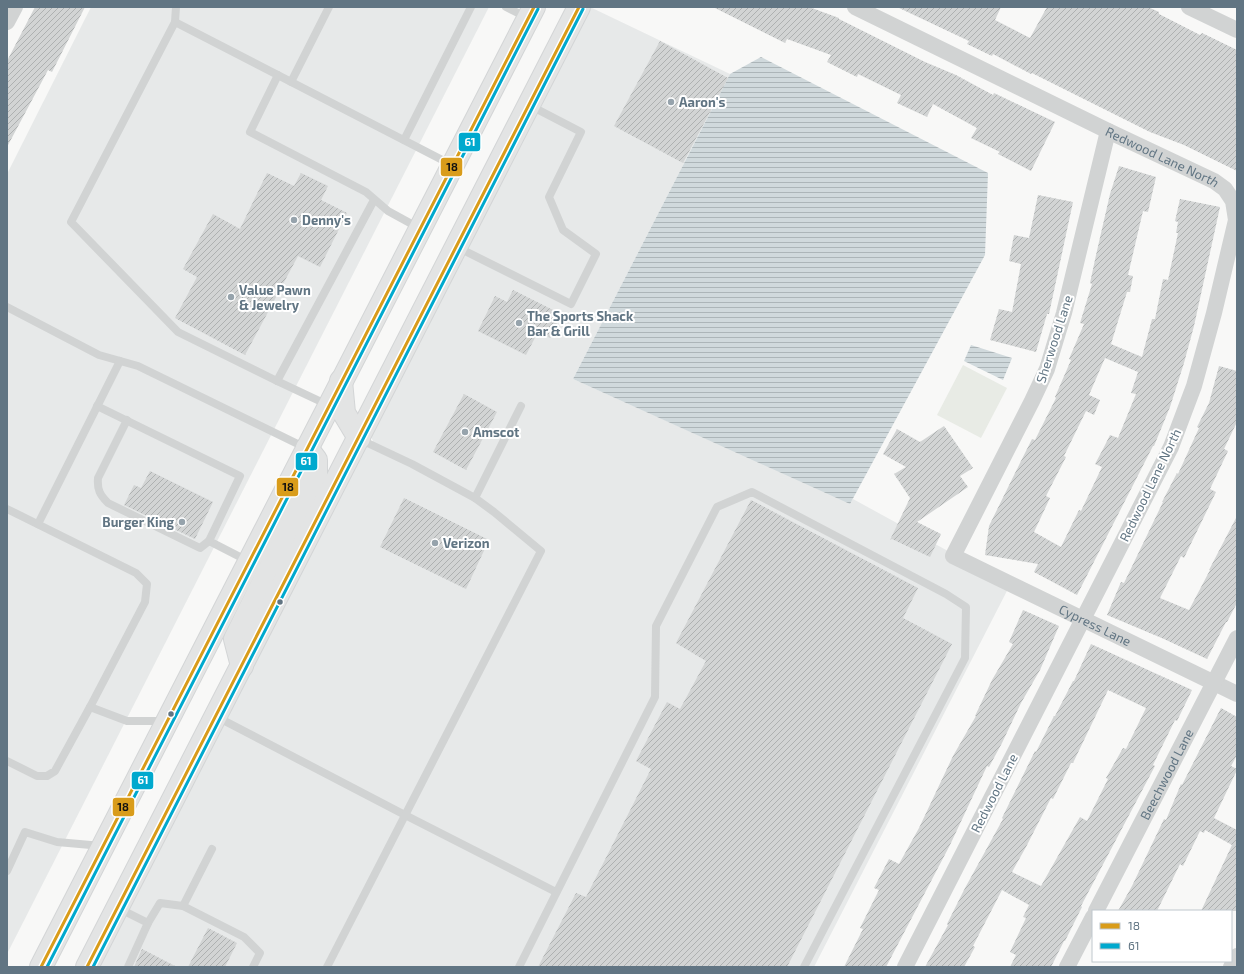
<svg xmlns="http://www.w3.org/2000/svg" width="1244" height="974" viewBox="0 0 1244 974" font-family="'Exo 2',sans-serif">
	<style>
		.built { fill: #e7e9e9 }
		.garden { fill: #e8ebe5 }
		.water { fill: url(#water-rules) }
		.building { fill: url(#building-hatch); fill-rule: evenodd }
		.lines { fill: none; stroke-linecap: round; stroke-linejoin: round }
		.primary-casing { stroke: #d3d5d6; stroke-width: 24 }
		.service { stroke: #d1d3d3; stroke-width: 8 }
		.minor { stroke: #d1d3d3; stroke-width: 16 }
		.primary { stroke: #e3e4e4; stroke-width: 22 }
		.bus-1-casing { stroke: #fff; stroke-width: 6 }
		.bus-2-casing { stroke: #fff; stroke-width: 6 }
		.bus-1 { stroke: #d99c1a; stroke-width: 3 }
		.bus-2 { stroke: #00a9ce; stroke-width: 3 }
		.poi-dot { fill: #96a3ac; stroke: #fff; stroke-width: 1.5 }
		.bus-dot { fill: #617583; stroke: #fff; stroke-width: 1.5 }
		.labels { text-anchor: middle; stroke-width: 4; stroke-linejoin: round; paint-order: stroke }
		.poi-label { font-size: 13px; font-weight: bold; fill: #617583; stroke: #fff; text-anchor: start }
		.street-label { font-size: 13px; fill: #617583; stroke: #fff }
		.line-badge { stroke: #fff; stroke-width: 1.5 }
		.badge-label { font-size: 11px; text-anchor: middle; font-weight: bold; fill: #fff }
		.pale-badge-label { font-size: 11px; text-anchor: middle; font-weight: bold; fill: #111 }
	</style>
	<defs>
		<pattern id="water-rules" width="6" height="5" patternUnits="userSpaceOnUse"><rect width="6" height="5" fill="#d0d9dc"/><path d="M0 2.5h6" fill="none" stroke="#acb5b8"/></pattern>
		<pattern id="building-hatch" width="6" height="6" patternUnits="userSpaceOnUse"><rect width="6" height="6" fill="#d2d4d4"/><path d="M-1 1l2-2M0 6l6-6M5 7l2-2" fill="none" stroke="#aeb1b1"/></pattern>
	</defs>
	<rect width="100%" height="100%" fill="#f8f8f7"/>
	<g class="built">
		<path d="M91,7h398l-482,947v-780z"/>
		<path d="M590,7l140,67 -157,305 277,124 3,-4 157,86 -196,382h-715l267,-521 7,-5 -2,-4z"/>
	</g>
	<path class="garden" d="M963,365l44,23 -26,50 -44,-23z"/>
	<g class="water">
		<path d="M761,57l227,116 -3,82 -135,249 -277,-125 157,-305z"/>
		<path d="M971,345l41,13 -9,22 -39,-19z"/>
	</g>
	<g class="building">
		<path d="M35,7h50l-33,65 -4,-2 -41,77v-86z"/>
		<path d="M713,7h96l30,11v1l86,43 31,13 37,20 1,-2 61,29 -24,49 -33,-17 2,-2 -29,-14 6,-10 -44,-24 -6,13 -30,-14 4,-8 -43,-21 -1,3 -30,-15 4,-7 -44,-16 -2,4z"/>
		<path d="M897,7h104l-6,13 35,18 17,-31h101l11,5v2l41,21 2,-2 35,17v121l-53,-26 -34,-13 -118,-59 -1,1 -38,-20 -1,2 -25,-12 2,-3z"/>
		<path d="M660,41l68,37 -45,85 -69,-37z"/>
		<path d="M1119,166l37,11 -8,35 -5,-1 -15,64 5,1 -3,16h-3l-16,52 31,13 10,-38h3l8,-40 5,1 10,-47h-2l2,-11 -3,-1 5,-22 40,8 -26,119 -10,37 -14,44 -16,39h-1l-76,149 -43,-23 4,-8 -53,-9 4,-29 31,-63 12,-24 3,1 21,-42 -1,-1 16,-37 -2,-1 15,-35 -4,-1 12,-39 -2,-1 6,-28 14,-61zM1105,358l33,14 -7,21 5,1 -18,44 -8,-3 -7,14 -8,15 7,3 -21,44 -2,-1 -18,37 -27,-15 16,-34 -4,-2 20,-39 -2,-1 22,-45 8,4 6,-15 -11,-5z"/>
		<path d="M267,173l27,13 7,-13 27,13 -7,14 26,13 -27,54 -22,-11 -53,99 -70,-37 22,-41 -14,-8 30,-55 27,15z"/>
		<path d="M1038,195l35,7 -24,112h-2l-11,38 -46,-12 9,-31 13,3 9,-48 -12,-3 5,-26 15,3z"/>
		<path d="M513,290l48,24 -11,24 -12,-6 -12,23 -48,-24 17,-35 12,6z"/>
		<path d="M1219,366l18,5v51l-13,27 4,2 -18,38 6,3 -32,66 -3,-2 -21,42 29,12 21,-40h-1l28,-54v87l-10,19h-1l-19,37 -43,-20 -57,-24 14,-33 3,1 39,-81h-1l15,-29 1,1 21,-46 -2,-1 12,-24z"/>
		<path d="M464,394l33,18 -31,58 -33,-18z"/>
		<path d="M944,426l29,42 -13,8 8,11 -51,35 24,12 -11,23 -38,-18 -2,1 20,-42 -16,-24 12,-7 -23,-13 14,-25 23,13z"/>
		<path d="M150,471l63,31 -18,37 -71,-34 10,-20 7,3z"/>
		<path d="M404,498l85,42 -23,49 -86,-42z"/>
		<path d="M751,500l167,88 -15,30 49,26 -165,323h-249l38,-74 10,4 65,-128 -15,-8 31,-59 13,7 26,-48 -30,-18z"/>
		<path d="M1023,610l36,16 -19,44 -19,33 -19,40 -13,24 -2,-1 -37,79 -64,122h-42l19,-38 -3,-1 19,-38 -5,-2 15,-29 10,5 20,-36 34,-72 23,-40h-1l17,-36 21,-36 -4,-2z"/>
		<path d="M1091,644l101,46 -15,31 -2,-1 -22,45 2,1 -74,140 1,1 -17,34h-1l-13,26h-41l6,-12 -6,-3 16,-34 -3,-1 6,-12 -27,-15 -29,56 2,1 -11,20h-39l23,-42 -1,-1 18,-36 38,-69 -1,-1 33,-67 1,1 18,-36h1l18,-35h1zM1108,690l38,18 -20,41 -3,-1 -17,30 2,1 -21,42 -7,-4 -39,69 -29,-14 14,-25 25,-49 2,1 18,-36h2z"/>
		<path d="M1221,708l16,9v38l-6,11 6,3v1l-23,48 23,12v81h-36l31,-66 -27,-15 -1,3 -4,-2 -17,35 -3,-2 -23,47h-39l14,-25 32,-67 2,1 15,-36 1,1z"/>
		<path d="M208,928l29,15 -12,24h-37z"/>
		<path d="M142,949l35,18h-43z"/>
	</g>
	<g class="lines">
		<defs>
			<g id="primary">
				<path d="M341,381l3,32 15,25"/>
				<path d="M242,666l-7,-27 81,-164v-15l-9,-12"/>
				<path d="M41,967l493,-960"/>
				<path d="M87,967l492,-960"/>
			</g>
		</defs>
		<use href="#primary" class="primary-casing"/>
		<g class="service">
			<path d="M506,7l22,11"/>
			<path d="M175,22l1,-15"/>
			<path d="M278,75l-28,57 116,60 22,19 31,17"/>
			<path d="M291,82l38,-75"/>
			<path d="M404,140l67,-133"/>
			<path d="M457,247l114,57 25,-50 -33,-24 -14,-33 32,-65 -52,-27"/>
			<path d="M7,307l92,48 39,11 168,82"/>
			<path d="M277,381l97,-181"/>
			<path d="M328,405l-51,-24 -99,-49 -107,-110 104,-200 277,143"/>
			<path d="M97,406l143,70 -31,65 39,20"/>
			<path d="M127,420l-29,58c-1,12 2,17 10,25l92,45 9,-7"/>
			<path d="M475,498l46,-92"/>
			<path d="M7,509l129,64 11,11 -2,18 -55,105"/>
			<path d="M38,524l82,-163"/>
			<path d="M217,717l188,98 151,77"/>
			<path d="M7,761l30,15h10l8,-5 35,-64 37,14h37"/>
			<path d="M7,871l18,-39 32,10 45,4"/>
			<path d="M183,906l29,-57"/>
			<path d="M118,908l30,15 12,-20 23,3 61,31 16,16 -7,14"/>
			<path d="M128,967l20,-44"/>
			<path d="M327,967l214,-416 -47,-39 -19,-14 -63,-34 -53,-25"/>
			<path d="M519,967l136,-270 1,-71 61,-119 35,-15 194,102 20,13 -1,51 -161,309"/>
		</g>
		<g class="minor">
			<path id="s1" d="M855,7l253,124 106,50 11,8 8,12 3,19 -22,93 -20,73 -23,61 -266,520"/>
			<path d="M1189,7l48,23"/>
			<path d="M7,22l8,-15"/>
			<path id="s2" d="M1108,131l-44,182 -17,56 -15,32 -79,155 284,138"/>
			<path id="s3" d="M1096,911l141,-273"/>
			<path d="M1067,967l26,-50"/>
			<path d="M1231,967l6,-11"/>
		</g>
		<use href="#primary" class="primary"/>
		<defs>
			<g id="bus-1">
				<path d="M41,967l493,-960"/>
				<path d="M87,967l492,-960"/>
			</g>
			<g id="bus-2">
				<path d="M47,967l491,-958"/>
				<path d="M93,967l490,-958"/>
			</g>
		</defs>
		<use href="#bus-1" class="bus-1-casing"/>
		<use href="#bus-2" class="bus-2-casing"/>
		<use href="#bus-1" class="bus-1"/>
		<use href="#bus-2" class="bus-2"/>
	</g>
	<g class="poi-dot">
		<circle cx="671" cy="102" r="4"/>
		<circle cx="294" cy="220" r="4"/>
		<circle cx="231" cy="297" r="4"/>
		<circle cx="519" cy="323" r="4"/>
		<circle cx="465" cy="432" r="4"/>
		<circle cx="182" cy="522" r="4"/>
		<circle cx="435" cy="543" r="4"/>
	</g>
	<g class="bus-dot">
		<circle cx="280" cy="602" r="3.5"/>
		<circle cx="171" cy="714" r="3.5"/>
	</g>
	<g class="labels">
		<g class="poi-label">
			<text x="679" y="107">Aaron's</text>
			<text x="302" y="225">Denny's</text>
			<text x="239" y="295">Value Pawn<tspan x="239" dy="15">&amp; Jewelry</tspan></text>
			<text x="527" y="321">The Sports Shack<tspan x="527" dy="15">Bar &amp; Grill</tspan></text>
			<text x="473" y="437">Amscot</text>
			<text x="174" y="527" text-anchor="end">Burger King</text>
			<text x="443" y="548">Verizon</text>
		</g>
		<g class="street-label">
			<text dy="5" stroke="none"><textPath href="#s1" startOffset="342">Redwood Lane North</textPath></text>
			<text transform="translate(1054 339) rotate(-72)" y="5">Sherwood Lane</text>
			<text transform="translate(1150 485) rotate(-64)" y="5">Redwood Lane North</text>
			<text dy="5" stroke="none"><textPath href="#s2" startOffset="613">Cypress Lane</textPath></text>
			<text dy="5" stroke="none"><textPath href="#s3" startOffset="154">Beechwood Lane</textPath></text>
			<text transform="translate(994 793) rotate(-63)" y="5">Redwood Lane</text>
		</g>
	</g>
	<g class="line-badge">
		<rect x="458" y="132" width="23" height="20" rx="4" fill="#00a9ce"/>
		<rect x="440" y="157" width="23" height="20" rx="4" fill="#d99c1a"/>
		<rect x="295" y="452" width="23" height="19" rx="4" fill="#00a9ce"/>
		<rect x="276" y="477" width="23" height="20" rx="4" fill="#d99c1a"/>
		<rect x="131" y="771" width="23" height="19" rx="4" fill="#00a9ce"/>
		<rect x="112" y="797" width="23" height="20" rx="4" fill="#d99c1a"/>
	</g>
	<g class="badge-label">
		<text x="470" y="146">61</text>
		<text x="306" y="465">61</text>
		<text x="143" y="784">61</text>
	</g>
	<g class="pale-badge-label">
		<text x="452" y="171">18</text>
		<text x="288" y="491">18</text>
		<text x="123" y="811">18</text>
	</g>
	<rect width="1244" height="974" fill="none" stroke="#617583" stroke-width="16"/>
	<rect x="1092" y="910" width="140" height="52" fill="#ffffff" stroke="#c0c8cd"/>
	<rect x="1100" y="923" width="20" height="6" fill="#d99c1a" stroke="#c0c8cd"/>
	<text x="1128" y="930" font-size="12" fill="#617583">18</text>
	<rect x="1100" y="943" width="20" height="6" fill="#00a9ce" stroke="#c0c8cd"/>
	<text x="1128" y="950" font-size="12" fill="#617583">61</text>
</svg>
